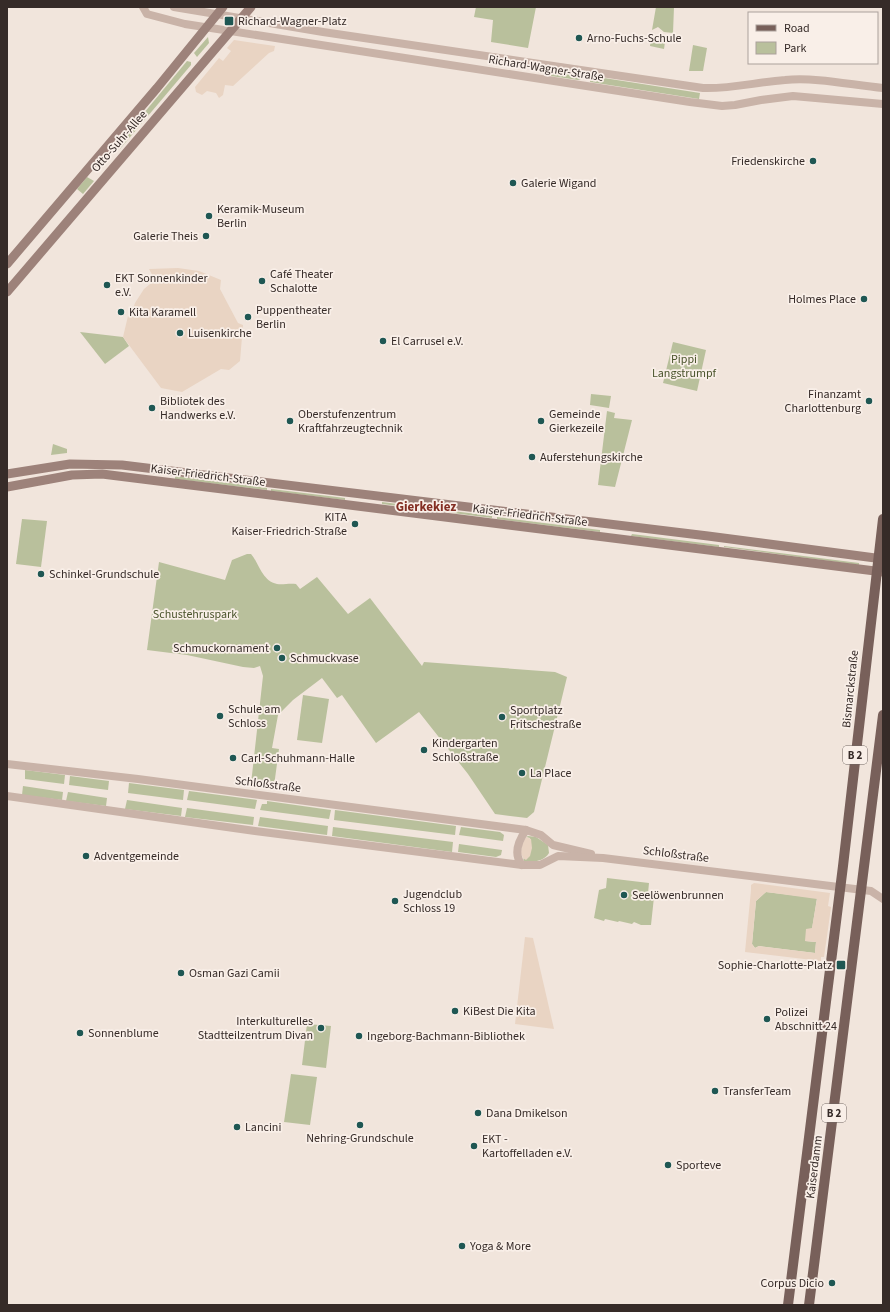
<svg xmlns="http://www.w3.org/2000/svg" width="890" height="1312" viewBox="0 0 890 1312" font-family="'Source Sans 3',sans-serif">
	<style>
		.green { fill: #b9c09c }
		.plaza { fill: #e9d4c3; fill-rule: evenodd }
		.lines { fill: none; stroke-linecap: round; stroke-linejoin: round }
		.tertiary { stroke: #c9b3a8; stroke-width: 8 }
		.secondary { stroke: #9d827a; stroke-width: 9 }
		.primary { stroke: #78605a; stroke-width: 10 }
		.poi-dot { fill: #1f5753; stroke: #f9efe8; stroke-width: 1.5 }
		.labels { text-anchor: middle; stroke-width: 3.5; stroke-linejoin: round; paint-order: stroke }
		.shield { fill: #f9efe8; stroke: #706662; stroke-width: 1 }
		.shield-label { font-size: 11px; font-weight: bold; fill: #362b28 }
		.poi-label { font-size: 12px; fill: #362b28; stroke: #f9efe8; text-anchor: start }
		.street-label { font-size: 12px; fill: #362b28; stroke: #f9efe8 }
		.park-label { font-size: 12px; fill: #4a542c; stroke: #f9efe8 }
		.neighbourhood-label { font-size: 13px; font-weight: bold; fill: #832e23; stroke: #f9efe8 }
	</style>
	<rect width="100%" height="100%" fill="#f1e5dc"/>
	<g class="green">
		<path d="M476,7h60l-8,41 -37,-6 2,-22 -19,-3z"/>
		<path d="M656,7h18l-1,26 -9,-1 -6,-5 -6,3z"/>
		<path d="M208,37l1,6 -12,14 -3,-4z"/>
		<path d="M651,39l14,3 -1,7 -14,-3z"/>
		<path d="M693,45l14,3 -4,23h-14z"/>
		<path d="M187,61l4,1v3l-71,84v-7z"/>
		<path d="M552,70l27,4 2,5 -3,1 -27,-4z"/>
		<path d="M591,76l109,17 -1,6 -109,-17z"/>
		<path d="M87,177l7,4 -11,13 -6,-5z"/>
		<path d="M80,332l43,5 6,9 -24,18z"/>
		<path d="M673,342l33,8 -9,41 -34,-8z"/>
		<path d="M591,394l20,2 -2,12 -19,-3z"/>
		<path d="M607,411l8,2 -1,5 18,2 -17,67 -17,-2z"/>
		<path d="M53,444l14,5v4l-16,2z"/>
		<path d="M175,476l92,12v2l-92,-11z"/>
		<path d="M271,489l74,9v2l-74,-9z"/>
		<path d="M382,502l110,14v2l-110,-14z"/>
		<path d="M497,517l103,13v2l-103,-13z"/>
		<path d="M22,519l25,2 -6,46 -25,-3z"/>
		<path d="M632,534l87,11v2l-88,-11z"/>
		<path d="M724,546l135,17v2l-135,-18z"/>
		<path d="M247,554h4c8,9 11,27 26,30 6,1 12,-1 19,0l4,5 17,-12 31,37 22,-16 52,68 2,-4 131,10 12,5 -33,135 -7,6 -32,-4 -27,-40 -49,-62 -43,31 -34,-48 -5,3 -15,-20 -29,22 -15,15 -6,33 7,1 -5,37 -23,-2 12,-108 -3,-10 -6,2 -11,-1 -56,-12 -40,-5 12,-88 66,18 7,-20z"/>
		<path d="M303,695l26,4 -7,44 -25,-3z"/>
		<path d="M25,770l40,5 -1,9 -39,-5z"/>
		<path d="M70,776l39,5 -1,9 -39,-5z"/>
		<path d="M129,783l55,7 -1,10 -55,-7z"/>
		<path d="M23,786l40,6 -1,8 -40,-5z"/>
		<path d="M189,791l68,9 -2,9 -68,-9z"/>
		<path d="M68,792l39,6 -1,8 -40,-5z"/>
		<path d="M127,800l55,8 -1,8 -56,-7z"/>
		<path d="M267,801l64,9 -2,9 -69,-9 2,-6h5z"/>
		<path d="M187,808l67,9 -1,8 -68,-8z"/>
		<path d="M335,810l121,16 -1,9 -121,-15z"/>
		<path d="M260,817l68,9 -1,9 -69,-9z"/>
		<path d="M333,827l120,15 -1,10 -120,-16z"/>
		<path d="M461,827l39,5 4,3 -1,6 -44,-6z"/>
		<path d="M528,836l8,1 12,8 1,8c-5,8 -16,10 -25,8l-1,-3 1,1 6,-21 -4,-1z"/>
		<path d="M459,844l43,6 -1,5 -5,2 -38,-5z"/>
		<path d="M607,878l42,5 -1,10 6,4 -3,28h-10l-7,-3 -2,2 -13,-3 -1,1 -13,-3 -1,2 -10,-3 5,-28 7,-2z"/>
		<path d="M766,892l51,6 -5,31 -7,12 11,1 -1,11 -56,-7 -4,2 -3,-4 4,-43z"/>
		<path d="M307,1024l24,2 -5,42 -24,-3z"/>
		<path d="M291,1074l26,3 -7,48 -26,-3z"/>
	</g>
	<g class="plaza">
		<path d="M234,40l41,6 -1,5 -5,2 -36,33 -8,-1 -2,10 -4,3 -3,-5 -9,-2 -5,4 -6,-3 -1,-5 24,-29 4,3 8,-10 -4,-3z"/>
		<path d="M178,268l21,3 22,9 -1,9 18,34 5,2 -3,36 -11,9 -8,-1 -39,23 -21,-4 -38,-51 5,-21 3,-1 4,-12 9,-14 11,-9 -6,-11z"/>
		<path d="M526,837l5,2 1,9 -2,8 -4,4 -3,-2 -2,-5 1,-8z"/>
		<path d="M754,883l76,10 -2,13 3,1 -3,22 -4,28h-3v4l-76,-9 6,-62v-5zM766,892l51,7 -5,29 -6,1 -1,12 11,1 -1,11 -56,-7 -4,2 -3,-4 4,-43z"/>
		<path d="M525,937l8,1 21,91 -39,-5z"/>
	</g>
	<g class="lines">
		<g class="tertiary">
			<path d="M143,7l4,7 38,10 505,78 32,4 13,-1 26,-5 32,-4 90,8"/>
			<path d="M174,7l149,25 380,56c28,1 54,-6 82,-8 32,-3 66,5 98,8"/>
			<path d="M7,764l131,15 388,51 15,5 12,10 38,9"/>
			<path d="M7,796l248,35 267,34h18l18,-9 45,2 268,33 12,8"/>
			<path d="M522,865c-9,-11 -3,-25 4,-35"/>
		</g>
		<g class="secondary">
			<path d="M7,264l150,-176 66,-81"/>
			<path d="M7,292l244,-285"/>
			<path d="M7,474l63,-10 52,1 586,71 175,23"/>
			<path d="M7,487l65,-12 30,-1 781,98"/>
		</g>
		<g class="primary">
			<path d="M788,1305l55,-439 40,-347"/>
			<path d="M809,1305l74,-590"/>
		</g>
	</g>
	<g class="poi-dot">
		<rect x="224" y="16" width="10" height="10" rx="2"/>
		<circle cx="579" cy="38" r="4"/>
		<circle cx="813" cy="161" r="4"/>
		<circle cx="513" cy="183" r="4"/>
		<circle cx="209" cy="216" r="4"/>
		<circle cx="206" cy="236" r="4"/>
		<circle cx="262" cy="281" r="4"/>
		<circle cx="107" cy="285" r="4"/>
		<circle cx="864" cy="299" r="4"/>
		<circle cx="121" cy="312" r="4"/>
		<circle cx="248" cy="317" r="4"/>
		<circle cx="180" cy="333" r="4"/>
		<circle cx="383" cy="341" r="4"/>
		<circle cx="869" cy="401" r="4"/>
		<circle cx="152" cy="408" r="4"/>
		<circle cx="290" cy="421" r="4"/>
		<circle cx="541" cy="421" r="4"/>
		<circle cx="532" cy="457" r="4"/>
		<circle cx="355" cy="524" r="4"/>
		<circle cx="41" cy="574" r="4"/>
		<circle cx="277" cy="648" r="4"/>
		<circle cx="282" cy="658" r="4"/>
		<circle cx="220" cy="716" r="4"/>
		<circle cx="502" cy="717" r="4"/>
		<circle cx="424" cy="750" r="4"/>
		<circle cx="233" cy="758" r="4"/>
		<circle cx="522" cy="773" r="4"/>
		<circle cx="86" cy="856" r="4"/>
		<circle cx="624" cy="895" r="4"/>
		<circle cx="395" cy="901" r="4"/>
		<rect x="836" y="960" width="10" height="10" rx="2"/>
		<circle cx="181" cy="973" r="4"/>
		<circle cx="455" cy="1011" r="4"/>
		<circle cx="767" cy="1019" r="4"/>
		<circle cx="321" cy="1028" r="4"/>
		<circle cx="80" cy="1033" r="4"/>
		<circle cx="359" cy="1036" r="4"/>
		<circle cx="715" cy="1091" r="4"/>
		<circle cx="478" cy="1113" r="4"/>
		<circle cx="360" cy="1125" r="4"/>
		<circle cx="237" cy="1127" r="4"/>
		<circle cx="474" cy="1146" r="4"/>
		<circle cx="668" cy="1165" r="4"/>
		<circle cx="462" cy="1246" r="4"/>
		<circle cx="832" cy="1283" r="4"/>
	</g>
	<g class="labels">
		<g class="shield">
			<rect x="843" y="746" width="24" height="18" rx="3"/>
			<rect x="822" y="1104" width="24" height="18" rx="3"/>
		</g>
		<g class="shield-label">
			<text x="855" y="759">B 2</text>
			<text x="834" y="1117">B 2</text>
		</g>
		<g class="poi-label">
			<text x="238" y="25">Richard-Wagner-Platz</text>
			<text x="587" y="42">Arno-Fuchs-Schule</text>
			<text x="805" y="165" text-anchor="end">Friedenskirche</text>
			<text x="521" y="187">Galerie Wigand</text>
			<text x="217" y="213">Keramik-Museum<tspan x="217" dy="14">Berlin</tspan></text>
			<text x="198" y="240" text-anchor="end">Galerie Theis</text>
			<text x="270" y="278">Café Theater<tspan x="270" dy="14">Schalotte</tspan></text>
			<text x="115" y="282">EKT Sonnenkinder<tspan x="115" dy="14">e.V.</tspan></text>
			<text x="856" y="303" text-anchor="end">Holmes Place</text>
			<text x="256" y="314">Puppentheater<tspan x="256" dy="14">Berlin</tspan></text>
			<text x="129" y="316">Kita Karamell</text>
			<text x="188" y="337">Luisenkirche</text>
			<text x="391" y="345">El Carrusel e.V.</text>
			<text x="861" y="398" text-anchor="end">Finanzamt<tspan x="861" dy="14">Charlottenburg</tspan></text>
			<text x="160" y="405">Bibliotek des<tspan x="160" dy="14">Handwerks e.V.</tspan></text>
			<text x="298" y="418">Oberstufenzentrum<tspan x="298" dy="14">Kraftfahrzeugtechnik</tspan></text>
			<text x="549" y="418">Gemeinde<tspan x="549" dy="14">Gierkezeile</tspan></text>
			<text x="540" y="461">Auferstehungskirche</text>
			<text x="347" y="521" text-anchor="end">KITA<tspan x="347" dy="14">Kaiser-Friedrich-Straße</tspan></text>
			<text x="49" y="578">Schinkel-Grundschule</text>
			<text x="269" y="652" text-anchor="end">Schmuckornament</text>
			<text x="290" y="662">Schmuckvase</text>
			<text x="228" y="713">Schule am<tspan x="228" dy="14">Schloss</tspan></text>
			<text x="510" y="714">Sportplatz<tspan x="510" dy="14">Fritschestraße</tspan></text>
			<text x="432" y="747">Kindergarten<tspan x="432" dy="14">Schloßstraße</tspan></text>
			<text x="241" y="762">Carl-Schuhmann-Halle</text>
			<text x="530" y="777">La Place</text>
			<text x="94" y="860">Adventgemeinde</text>
			<text x="403" y="898">Jugendclub<tspan x="403" dy="14">Schloss 19</tspan></text>
			<text x="632" y="899">Seelöwenbrunnen</text>
			<text x="832" y="969" text-anchor="end">Sophie-Charlotte-Platz</text>
			<text x="189" y="977">Osman Gazi Camii</text>
			<text x="463" y="1015">KiBest Die Kita</text>
			<text x="775" y="1016">Polizei<tspan x="775" dy="14">Abschnitt 24</tspan></text>
			<text x="313" y="1025" text-anchor="end">Interkulturelles<tspan x="313" dy="14">Stadtteilzentrum Divan</tspan></text>
			<text x="88" y="1037">Sonnenblume</text>
			<text x="367" y="1040">Ingeborg-Bachmann-Bibliothek</text>
			<text x="723" y="1095">TransferTeam</text>
			<text x="486" y="1117">Dana Dmikelson</text>
			<text x="245" y="1131">Lancini</text>
			<text x="360" y="1142" text-anchor="middle">Nehring-Grundschule</text>
			<text x="482" y="1143">EKT -<tspan x="482" dy="14">Kartoffelladen e.V.</tspan></text>
			<text x="676" y="1169">Sporteve</text>
			<text x="470" y="1250">Yoga &amp; More</text>
			<text x="824" y="1287" text-anchor="end">Corpus Dicio</text>
		</g>
		<g class="street-label">
			<text transform="translate(546 68) rotate(9)" y="4">Richard-Wagner-Straße</text>
			<text transform="translate(119 141) rotate(-49)" y="4">Otto-Suhr-Allee</text>
			<text transform="translate(208 475) rotate(7)" y="4">Kaiser-Friedrich-Straße</text>
			<text transform="translate(530 515) rotate(7)" y="4">Kaiser-Friedrich-Straße</text>
			<text transform="translate(850 689) rotate(-84)" y="4">Bismarckstraße</text>
			<text transform="translate(268 784) rotate(7)" y="4">Schloßstraße</text>
			<text transform="translate(676 854) rotate(7)" y="4">Schloßstraße</text>
			<text transform="translate(814 1167) rotate(-83)" y="4">Kaiserdamm</text>
		</g>
		<g class="park-label">
			<text x="684" y="363">Pippi<tspan x="684" dy="14">Langstrumpf</tspan></text>
			<text x="195" y="618">Schustehruspark</text>
		</g>
		<g class="neighbourhood-label">
			<text x="426" y="511">Gierkekiez</text>
		</g>
	</g>
	<rect width="890" height="1312" fill="none" stroke="#362b28" stroke-width="16"/>
	<rect x="748" y="12" width="130" height="52" fill="#f9efe8" stroke="#aba19b"/>
	<rect x="756" y="25" width="20" height="6" fill="#78605a" stroke="#aba19b"/>
	<text x="784" y="32" font-size="12" fill="#362b28">Road</text>
	<rect x="756" y="42" width="20" height="12" fill="#b9c09c" stroke="#aba19b"/>
	<text x="784" y="52" font-size="12" fill="#362b28">Park</text>
</svg>
